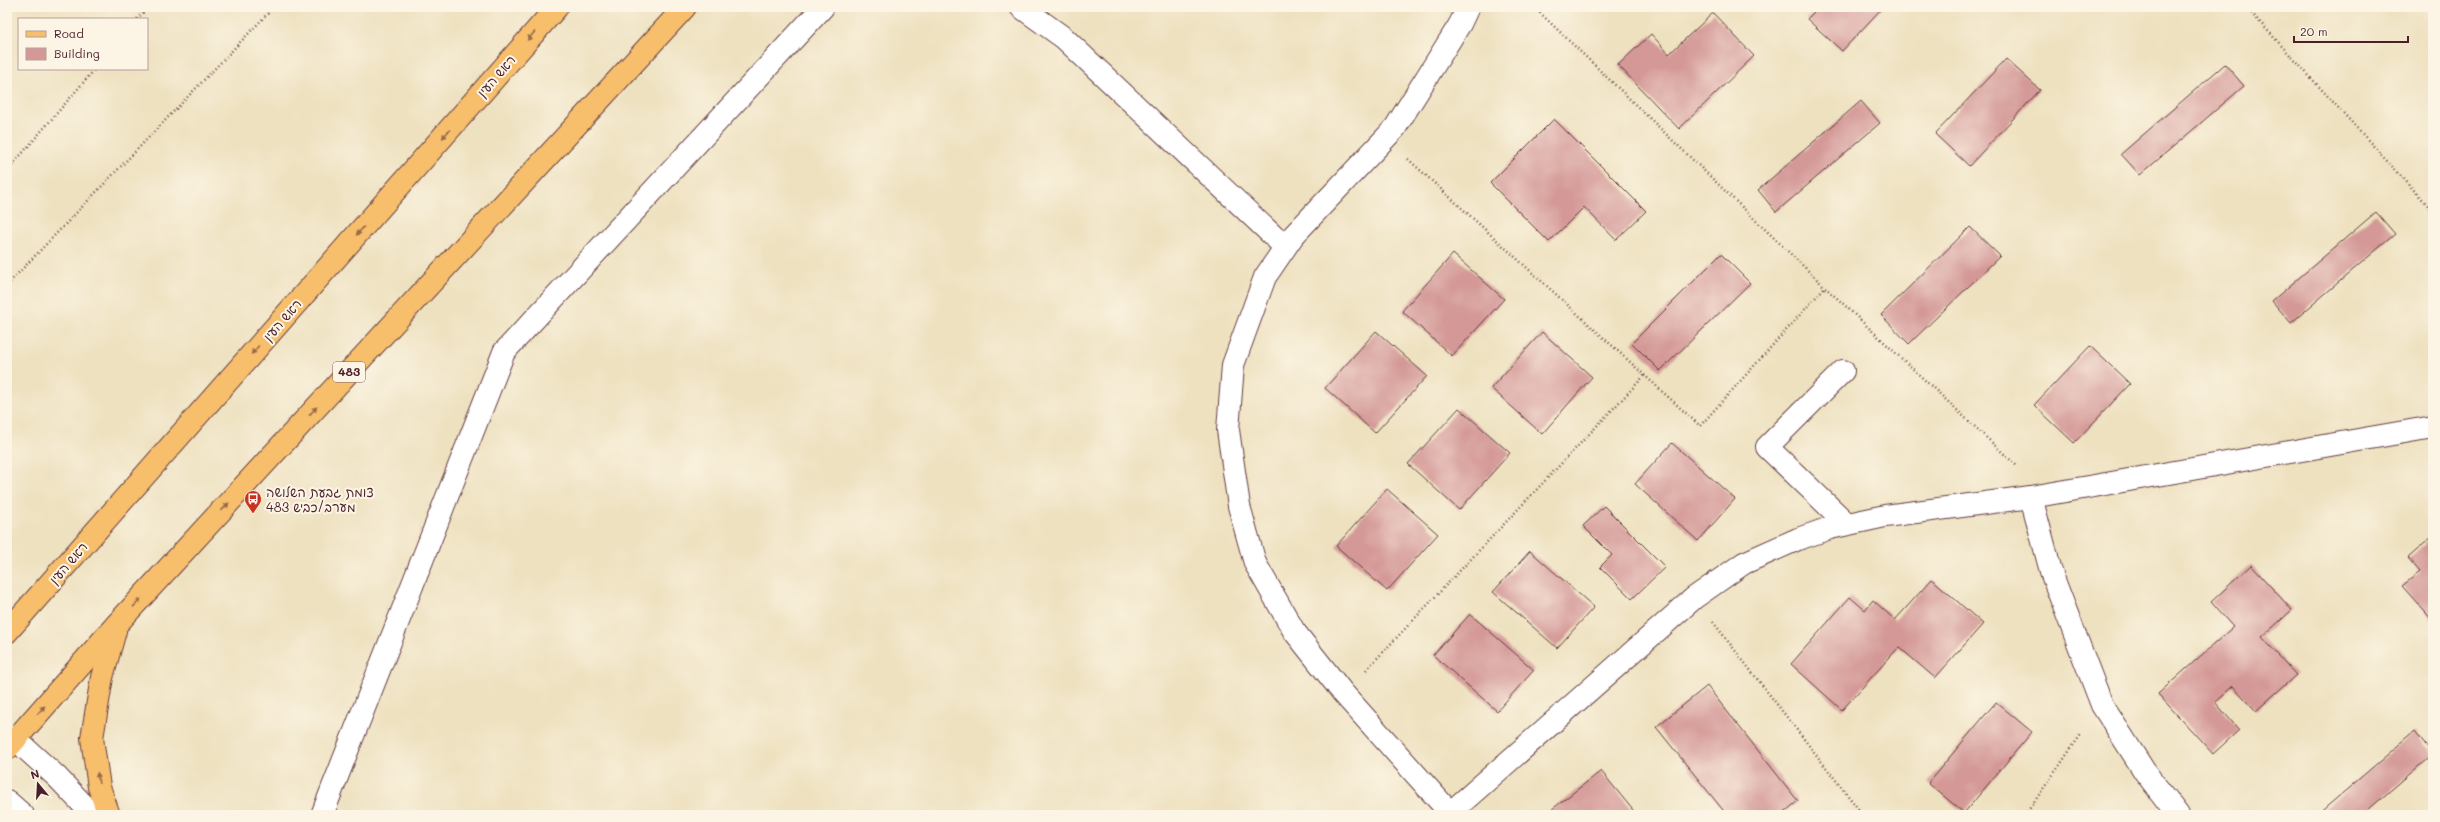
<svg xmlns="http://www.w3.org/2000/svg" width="2440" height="822" viewBox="0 0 2440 822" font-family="Mali,'Playpen Sans Hebrew',sans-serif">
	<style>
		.building { fill: #d49997 }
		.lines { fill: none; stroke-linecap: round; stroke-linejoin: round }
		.minor-casing { stroke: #633c41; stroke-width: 24 }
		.major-casing { stroke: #633c41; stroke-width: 24 }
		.path { stroke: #633c41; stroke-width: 2.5; stroke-dasharray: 1 3; stroke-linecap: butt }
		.minor { stroke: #fff; stroke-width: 22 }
		.major { stroke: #f7bf6c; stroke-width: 22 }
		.oneway { fill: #986748 }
		.labels { text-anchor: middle; stroke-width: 4; stroke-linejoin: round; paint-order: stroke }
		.shield { fill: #fcf5e5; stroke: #7f5f63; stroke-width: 1 }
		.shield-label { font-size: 12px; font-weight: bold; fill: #4a1f2b }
		.street-label { font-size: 13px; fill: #4a1f2b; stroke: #fcf5e5 }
		.poi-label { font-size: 13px; fill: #4a1f2b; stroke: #fcf5e5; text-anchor: start }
	</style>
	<rect width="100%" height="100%" fill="#fcf5e5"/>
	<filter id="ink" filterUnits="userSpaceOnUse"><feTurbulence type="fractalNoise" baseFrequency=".025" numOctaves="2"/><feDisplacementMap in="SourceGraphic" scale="8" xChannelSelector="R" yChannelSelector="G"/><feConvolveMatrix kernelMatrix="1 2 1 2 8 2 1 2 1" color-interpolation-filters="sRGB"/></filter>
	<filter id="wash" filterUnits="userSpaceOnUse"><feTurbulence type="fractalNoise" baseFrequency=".012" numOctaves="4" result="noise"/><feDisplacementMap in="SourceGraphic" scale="16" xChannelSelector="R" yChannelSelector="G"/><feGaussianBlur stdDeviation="0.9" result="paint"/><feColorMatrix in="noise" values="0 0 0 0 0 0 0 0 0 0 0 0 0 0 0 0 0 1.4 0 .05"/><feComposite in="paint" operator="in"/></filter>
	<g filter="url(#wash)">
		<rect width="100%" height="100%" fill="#eee1c0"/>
		<g id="blocks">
			<g class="building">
				<path d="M1819,7h64l-41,44 -35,-32z"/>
				<path d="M1713,13l41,43 -75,73 -61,-64 33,-31 18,20z"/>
				<path d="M2006,59l34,31 -71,76 -34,-32z"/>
				<path d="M2225,64l19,22 -104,89 -19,-21z"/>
				<path d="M1861,101l19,22 -104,89 -18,-22z"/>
				<path d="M1554,119l92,92 -30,29 -32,-33 -35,35 -59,-59z"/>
				<path d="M2376,212l19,22 -104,89 -19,-22z"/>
				<path d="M1970,227l30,29 -91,88 -28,-29z"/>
				<path d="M1453,254l51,45 -52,57 -50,-45z"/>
				<path d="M1721,254l29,29 -90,88 -28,-28z"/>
				<path d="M1376,331l51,45 -52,57 -50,-45z"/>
				<path d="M1542,332l50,45 -50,57 -51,-46z"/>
				<path d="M2090,346l40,38 -56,59 -40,-38z"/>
				<path d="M1459,408l51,45 -51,57 -51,-46z"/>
				<path d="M1672,443l63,56 -37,42 -63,-57z"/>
				<path d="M1387,489l51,45 -51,57 -51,-45z"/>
				<path d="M1604,506l61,61 -33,32 -32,-32 12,-12 -29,-29z"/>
				<path d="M2433,536v85l-31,-35 18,-14 -12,-14z"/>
				<path d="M1530,551l64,56 -37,41 -64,-56z"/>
				<path d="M2251,565l41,45 -30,27 34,38 -40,36 -23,-25 -18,16 24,28 -26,24 -55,-60 75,-67 -22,-25z"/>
				<path d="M1932,579l51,45 -48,54 -36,-31 -57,63 -51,-46 59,-67 15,13 8,-10 22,20z"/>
				<path d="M1470,614l64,56 -37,41 -64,-56z"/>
				<path d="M1707,686l91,115 -17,14h-54l-71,-88z"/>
				<path d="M1996,702l36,30 -68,81 -36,-30z"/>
				<path d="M2415,731l18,23 -71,61h-45z"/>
				<path d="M1601,771l36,44h-82l-4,-5z"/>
			</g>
		</g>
	</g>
	<g filter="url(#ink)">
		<use href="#blocks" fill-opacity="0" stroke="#633c41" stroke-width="1"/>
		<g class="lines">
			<defs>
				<g id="minor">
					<path d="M1021,7l43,31 221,209"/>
					<path d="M1843,371l-76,76 80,77"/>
					<path d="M2031,497l21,78 50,130 43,67 33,43"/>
					<path d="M7,735l8,4 42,38 36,38"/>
					<path d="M7,801l16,14"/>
					<path d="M1450,813l244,-215 50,-35 54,-24 32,-11 55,-12 146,-19 402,-70"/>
					<path d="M322,815l182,-463 319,-345"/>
					<path d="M1452,815l-109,-122 -49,-62 -39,-68 -16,-57 -11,-76 5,-65 32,-88 28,-41 102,-108 65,-104 8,-17"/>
				</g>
				<g id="major">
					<path d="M7,632l550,-625"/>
					<path d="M7,749l109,-124 569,-618"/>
					<path d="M109,815l-10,-28 -7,-49 10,-61 13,-46"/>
				</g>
			</defs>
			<use href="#minor" class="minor-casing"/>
			<use href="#major" class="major-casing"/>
			<g class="path">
				<path d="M1534,7l291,280 193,180"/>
				<path d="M2246,7l187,204"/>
				<path d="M137,19l11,-12"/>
				<path d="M1408,159l292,267 125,-139"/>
				<path d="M7,171l88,-102"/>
				<path d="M7,285l267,-278"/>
				<path d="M1713,622l150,193"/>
				<path d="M1366,670l279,-295"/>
				<path d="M2025,815l57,-82"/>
			</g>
			<use href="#minor" class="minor"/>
			<use href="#major" class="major"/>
		</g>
		<defs><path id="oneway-solid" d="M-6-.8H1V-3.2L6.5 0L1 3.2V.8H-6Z"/></defs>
		<g class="oneway">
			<use href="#oneway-solid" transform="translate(531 36) rotate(131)"/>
			<use href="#oneway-solid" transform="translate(446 134) rotate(131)"/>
			<use href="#oneway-solid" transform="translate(360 231) rotate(131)"/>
			<use href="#oneway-solid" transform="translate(255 350) rotate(131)"/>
			<use href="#oneway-solid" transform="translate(313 411) rotate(-47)"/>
			<use href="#oneway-solid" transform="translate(225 507) rotate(-47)"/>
			<use href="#oneway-solid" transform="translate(137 603) rotate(-47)"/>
			<use href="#oneway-solid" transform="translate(41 710) rotate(-48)"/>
			<use href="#oneway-solid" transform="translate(98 778) rotate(-98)"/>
		</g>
	</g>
	<defs>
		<symbol id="bus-pin" viewBox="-11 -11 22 30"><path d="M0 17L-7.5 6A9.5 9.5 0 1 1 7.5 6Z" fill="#c8321e" stroke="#fcf5e5"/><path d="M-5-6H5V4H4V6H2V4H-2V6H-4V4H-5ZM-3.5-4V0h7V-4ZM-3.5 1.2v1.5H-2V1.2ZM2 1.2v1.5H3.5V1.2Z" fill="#fff"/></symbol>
	</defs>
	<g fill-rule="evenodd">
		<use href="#bus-pin" x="243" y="489" width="20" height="27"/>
	</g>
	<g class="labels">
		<rect class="shield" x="333" y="362" width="32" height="20" rx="3"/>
		<g class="shield-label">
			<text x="349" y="376">483</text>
		</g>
		<g class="street-label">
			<text transform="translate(496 76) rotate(-49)" y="5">ראש העין</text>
			<text transform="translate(282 320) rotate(-49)" y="5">ראש העין</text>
			<text transform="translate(68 563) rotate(-49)" y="5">ראש העין</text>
		</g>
		<g class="poi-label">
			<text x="266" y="497">צומת גבעת השלושה<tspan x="266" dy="15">מערב/כביש 483</tspan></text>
		</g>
	</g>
	<rect width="2440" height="822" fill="none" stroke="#fcf5e5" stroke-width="24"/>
	<rect x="18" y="18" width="130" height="52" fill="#fcf5e5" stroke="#b59f9b"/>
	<rect x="26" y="31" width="20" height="6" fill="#f7bf6c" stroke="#b59f9b"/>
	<text x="54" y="38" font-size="12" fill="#4a1f2b">Road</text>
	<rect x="26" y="48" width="20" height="12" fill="#d49997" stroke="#b59f9b"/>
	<text x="54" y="58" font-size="12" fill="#4a1f2b">Building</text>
	<g transform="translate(38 784) rotate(342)" stroke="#fcf5e5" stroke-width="3" paint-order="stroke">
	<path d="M0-3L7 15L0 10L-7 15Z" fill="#4a1f2b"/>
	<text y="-6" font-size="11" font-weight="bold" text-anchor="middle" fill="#4a1f2b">N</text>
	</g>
	<path d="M2294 36v6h114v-6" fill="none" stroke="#4a1f2b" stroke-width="2"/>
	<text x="2300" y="36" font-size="12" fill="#4a1f2b" stroke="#fcf5e5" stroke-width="3" paint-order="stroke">20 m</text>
</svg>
